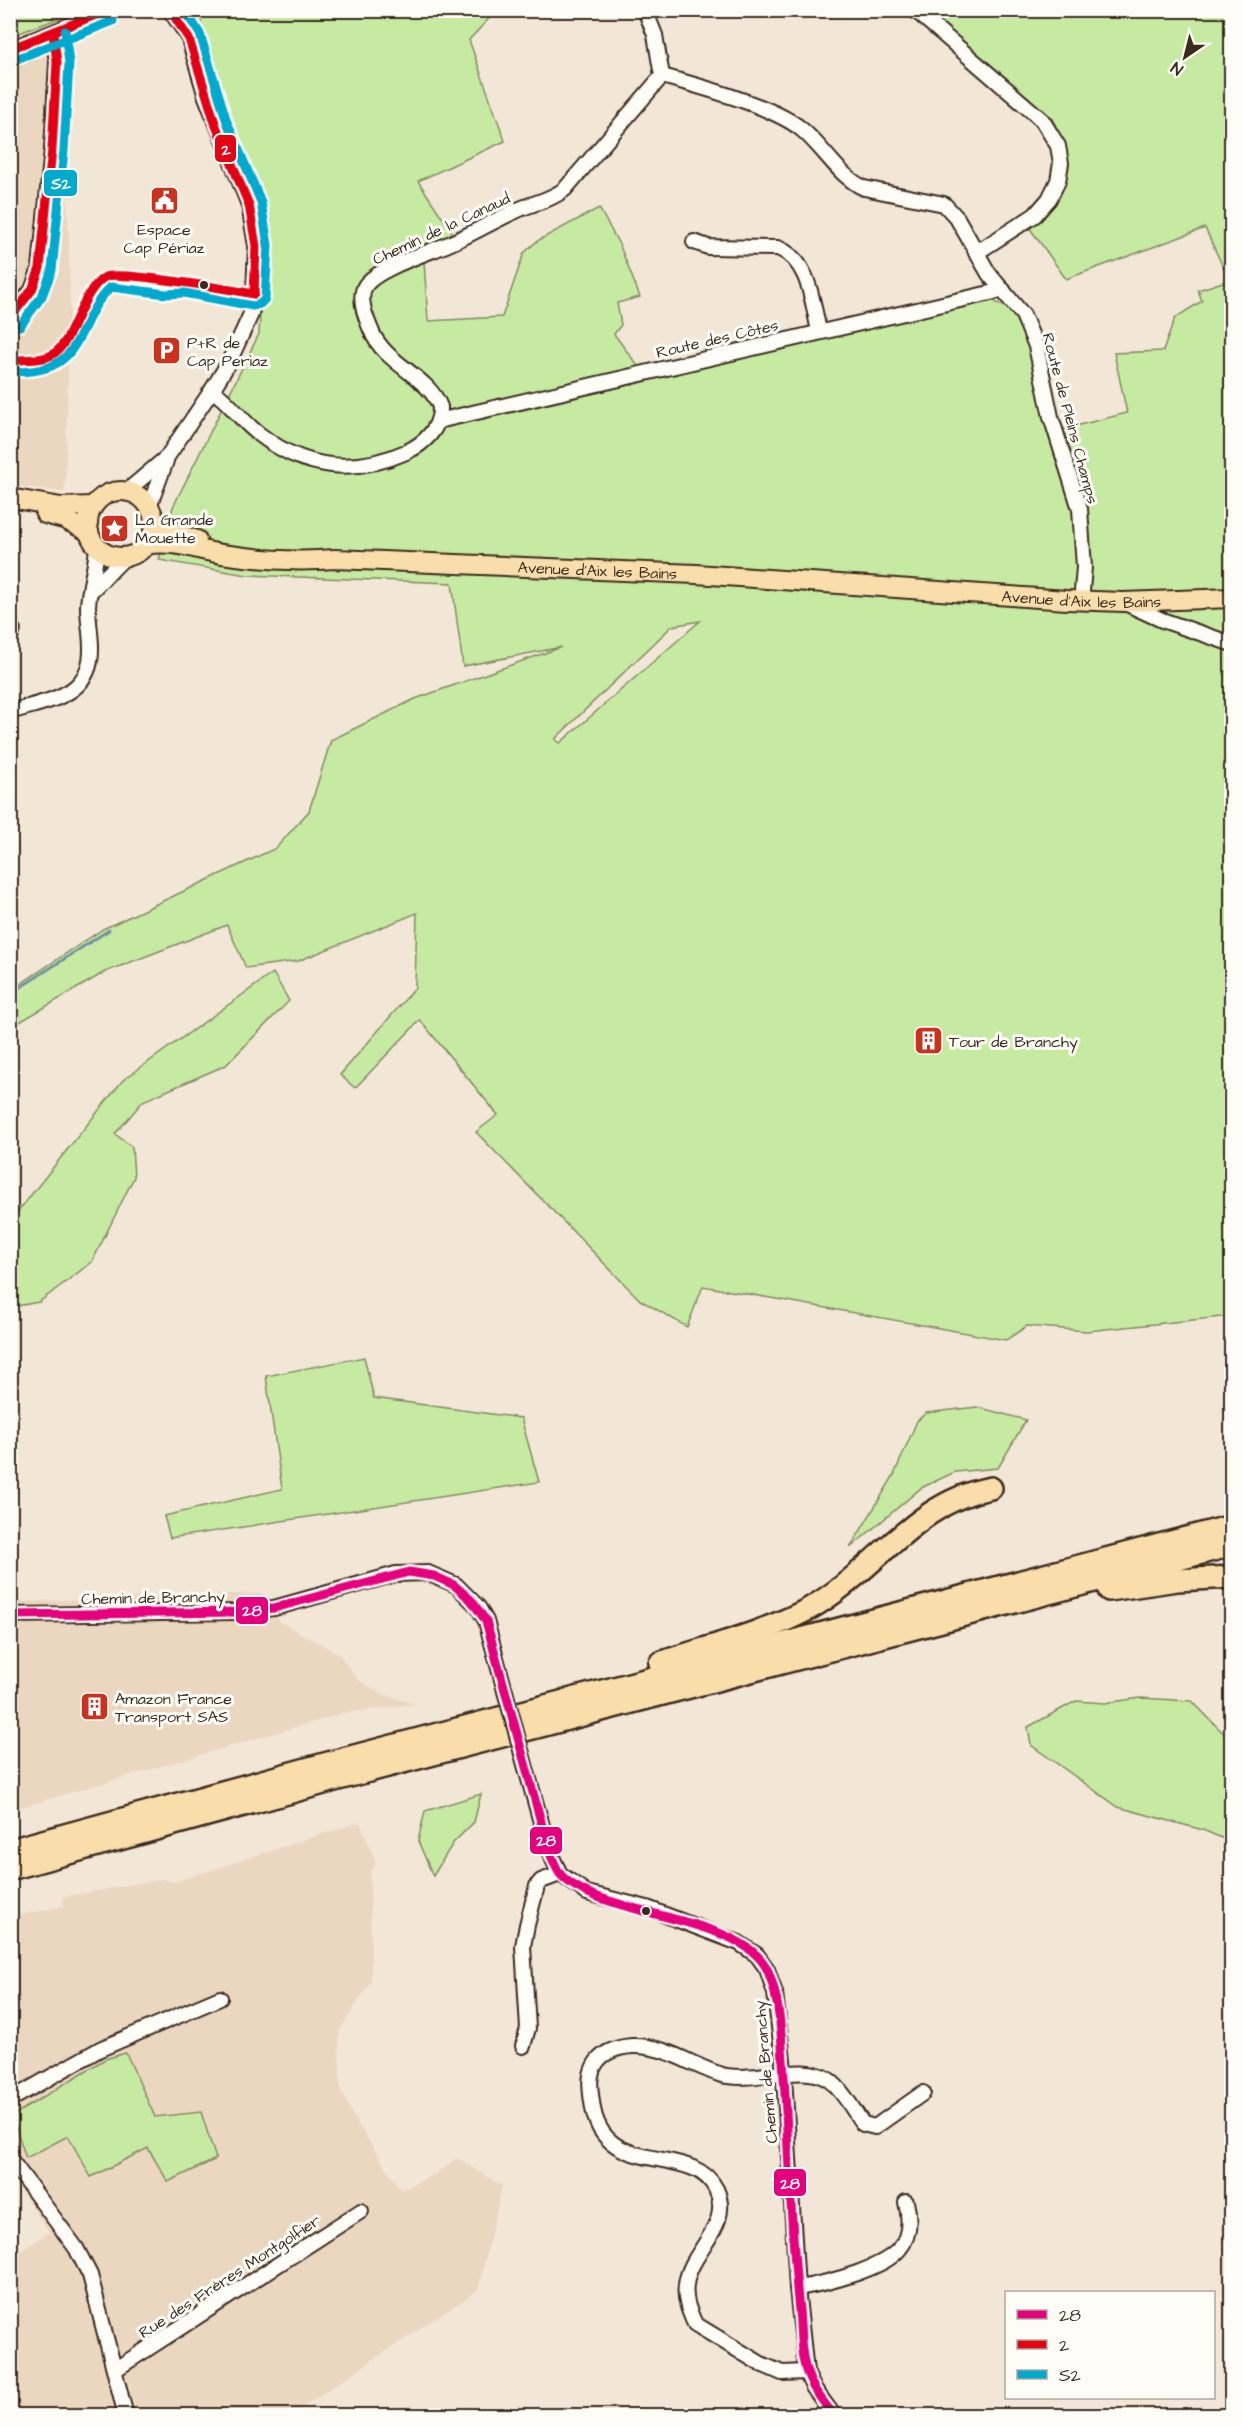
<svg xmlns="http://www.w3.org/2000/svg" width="1242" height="2426" viewBox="0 0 1242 2426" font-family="'Architects Daughter',sans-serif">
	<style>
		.built { fill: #ebd6c0 }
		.green { fill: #c7eaa3; stroke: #818a60; stroke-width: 1.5; fill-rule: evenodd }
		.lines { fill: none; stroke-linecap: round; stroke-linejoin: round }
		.stream { stroke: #7591a3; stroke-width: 3 }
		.minor-casing { stroke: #3b2a1e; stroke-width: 18 }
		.major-casing { stroke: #3b2a1e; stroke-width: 22 }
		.highway-casing { stroke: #3b2a1e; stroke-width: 26 }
		.minor { stroke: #fdfcf7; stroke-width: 14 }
		.major { stroke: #f9deab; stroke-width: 18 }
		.highway { stroke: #f9deab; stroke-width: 21 }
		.minor-bridge-casing { stroke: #3b2a1e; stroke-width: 18; stroke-linecap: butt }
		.minor-bridge { stroke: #fdfcf7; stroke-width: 14 }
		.bus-1-casing { stroke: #fdfcf7; stroke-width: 14 }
		.bus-2-casing { stroke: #fdfcf7; stroke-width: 14 }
		.bus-3-casing { stroke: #fdfcf7; stroke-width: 14 }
		.bus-1 { stroke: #e5007d; stroke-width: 9 }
		.bus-2 { stroke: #e30513; stroke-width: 9 }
		.bus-3 { stroke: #00a9ce; stroke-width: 9 }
		.bus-dot { fill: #3b2a1e; stroke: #fdfcf7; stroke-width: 2 }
		.labels { text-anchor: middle; stroke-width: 6; stroke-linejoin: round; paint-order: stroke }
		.street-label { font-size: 16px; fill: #3b2a1e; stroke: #fdfcf7 }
		.poi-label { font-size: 16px; fill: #3b2a1e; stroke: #fdfcf7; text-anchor: start }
		.line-badge { stroke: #fdfcf7; stroke-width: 2 }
		.badge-label { font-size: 16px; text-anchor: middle; font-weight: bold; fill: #fff }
	</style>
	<rect width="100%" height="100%" fill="#f2e6d7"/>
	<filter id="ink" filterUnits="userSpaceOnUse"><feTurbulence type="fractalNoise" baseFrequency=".0167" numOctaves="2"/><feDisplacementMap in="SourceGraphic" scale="12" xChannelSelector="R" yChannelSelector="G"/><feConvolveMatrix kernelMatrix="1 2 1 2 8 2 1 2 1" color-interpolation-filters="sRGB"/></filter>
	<g filter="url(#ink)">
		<g class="built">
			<path d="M63,18l7,282 -5,192 -54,-7v-449z"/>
			<path d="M262,1593l18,29 59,32 19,26 24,14 33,10 -71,9 -333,97 -1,-208z"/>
			<path d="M360,1822l16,41 -6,9 1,110 -32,49 1,57 15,32 46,70 35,-16 21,-16 45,28 -24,104 -188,125h-275l-5,-43v-113l39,-27 -38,-56v-259l53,-11 -1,-9 99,-18 12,3z"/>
		</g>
		<g class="green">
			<path d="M10,11l1,-1 68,1 -68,25z"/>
			<path d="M199,11h297l-27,29 36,101 -87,40 36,54 -31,11 5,75 74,-4 22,-64 13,-12 62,-33 21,38 20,51 -23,6 4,22 -7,9 32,43 344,-78 21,11 23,46 14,77 79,-20 -13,-60 49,-2 12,-33 27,-17 -4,-11 31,-10 -24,-52 -139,51 -37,-52c40,-37 47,-59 23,-109l-124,-107h303v1305l-144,15 -60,-5 -21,14 -303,-54 -16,41 -47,-27 -164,-168 22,-17 -78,-95 -65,68 -15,-13 75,-87 2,-75 -119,48 -52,7 -19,-43 -122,47 -87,51 -7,-11 -1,-21 93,-62 173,-81 33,-37 22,-71 84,-41 147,-52 -99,19 -11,-83 -205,-8 -88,-15 14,-53 86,-173 6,-113 -49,-125zM700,621l-140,122 -5,-4 117,-113z"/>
			<path d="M273,973l16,28 -63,64 -83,36 -28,33 17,13 2,30 -42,85 -53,40 -28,5v-87l112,-140z"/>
			<path d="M364,1357l10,41 147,20 18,64 -369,56 -6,-22 118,-27 -16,-113z"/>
			<path d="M977,1407l49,13 -28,48 -43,4 -34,16 -71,60 44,-73 23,-54 9,-8z"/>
			<path d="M1140,1698l52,3 39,40v101l-28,-12 -85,-23 -87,-62 -3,-18 48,-26 29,2z"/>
			<path d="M481,1794l-7,28 -21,21 -20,33 -15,-35 7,-30z"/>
			<path d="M126,2053l29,64 46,-5 15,47 -48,23 -20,-34 -57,29 -23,-41 -42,22 -14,-42 93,-57z"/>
		</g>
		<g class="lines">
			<path class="stream" d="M10,994l99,-64"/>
			<defs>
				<g id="minor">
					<path d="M170,10l15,22"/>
					<path d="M915,10l127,110 16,26 3,17 -3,18 -9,18 -14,16 -59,38"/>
					<path d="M10,49l99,-39"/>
					<path d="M662,76c37,10 110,30 138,52 23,18 38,48 64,60l80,16 13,14 32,56 34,41 13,31 15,71 29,92 4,58 -2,24"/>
					<path d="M694,242l14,5 70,1c32,13 34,54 41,83"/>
					<path d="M10,319l22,-29 8,-22 12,-119 5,-87 -4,-29"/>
					<path d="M212,390c20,14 29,31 47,44 45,35 95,41 147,18 18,-8 35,-24 34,-45 -11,-31 -56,-43 -69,-77 -5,-12 -13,-31 -6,-44 11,-17 62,-33 81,-41 25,-10 48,-25 74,-36 16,-7 31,-9 45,-20l97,-113 -7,-41 -10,-25"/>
					<path d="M438,421l565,-131"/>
					<path d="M127,491l40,-34 45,-67 16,-26 23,-50 3,-20 2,-48 -7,-41 -43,-108 -17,-58 -4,-29"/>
					<path d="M149,507l17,-46"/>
					<path d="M92,590l33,-33"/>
					<path d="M1125,603l37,17 70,24"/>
					<path d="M10,629l3,1 -3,7"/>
					<path d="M10,712c38,-12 82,-15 81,-64 0,-14 -3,-28 -3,-42 1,-19 8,-39 9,-59"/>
					<path d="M10,1615l227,-3 37,-4 122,-34 32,-1 28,12 22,22 8,14 19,70"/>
					<path d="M522,1754l27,97 11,23 27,19 60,15 92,35 18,12 10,14 8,24 8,67 14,228 9,84 7,15 21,29"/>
					<path d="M523,2046l5,-18 -5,-82 4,-21 10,-39 4,-5 19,-7"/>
					<path d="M10,2100l90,-51 120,-51"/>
					<path d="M10,2159l66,89 14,27 36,141"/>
					<path d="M797,2288c21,-3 40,-8 60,-15 36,-13 60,-27 49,-71"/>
					<path d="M116,2369l245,-158"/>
					<path d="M806,2372l-24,1 -21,-9 -66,-40c-6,-13 -11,-25 -9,-39 3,-34 48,-59 30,-96 -24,-49 -115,-7 -124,-87 -2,-14 -4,-27 4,-39 8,-12 24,-16 36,-17 35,-1 59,20 90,29 32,8 82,-13 107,5 14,10 24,30 34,44l12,3 48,-34"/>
				</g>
				<g id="major">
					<circle cx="121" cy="524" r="33"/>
					<path d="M10,498l51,9 32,-1"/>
					<path d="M45,514l19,5 25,13"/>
					<path d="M154,520l25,14 18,6"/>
					<path id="s1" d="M146,545c28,-6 55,7 83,10 35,5 71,7 106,4l361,15 371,26 56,2 109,-4"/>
				</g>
				<g id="highway">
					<path d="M1109,1590l68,-10 55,-3"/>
					<path d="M660,1663c47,-16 103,-30 147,-53 65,-35 108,-109 184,-122"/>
					<path d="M10,1850l333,-91 889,-233"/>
					<path d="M10,1869l332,-91 890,-233"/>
				</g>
			</defs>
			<use href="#minor" class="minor-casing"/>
			<use href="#major" class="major-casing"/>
			<use href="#highway" class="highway-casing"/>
			<use href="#minor" class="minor"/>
			<use href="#major" class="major"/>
			<use href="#highway" class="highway"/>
			<defs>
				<path id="minor-bridge" d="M505,1691l17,63"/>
			</defs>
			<use href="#minor-bridge" class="minor-bridge-casing"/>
			<use href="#minor-bridge" class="minor-bridge"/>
			<defs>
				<path id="bus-1" d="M10,1615l227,-3 37,-4 135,-36 25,4 20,9 17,15 15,21 63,230c4,8 7,18 12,24 40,43 182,39 207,96 13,32 14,73 16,107 5,78 7,155 15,232 2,20 1,45 8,63 5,16 17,29 27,43"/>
				<g id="bus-2">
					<path d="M170,10l19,29 27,87 33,79 7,41 -2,48"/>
					<path d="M10,49l98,-39"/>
					<path d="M10,318l22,-28 8,-22 12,-119 5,-87 -4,-29"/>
					<path d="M20,360c9,-1 19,0 27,-3 27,-8 31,-64 58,-80 12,-7 128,13 149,17"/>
				</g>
				<g id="bus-3">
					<path d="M14,60l99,-39"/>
					<path d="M20,326l22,-30 10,-26 12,-120 5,-87 -4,-32"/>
					<path d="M10,367c7,6 14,5 22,4 54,-6 46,-55 79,-84l55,7 18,-1 69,13 7,-2 5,-5 3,-54 -7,-43 -34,-80 -27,-88 -15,-24"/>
				</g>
			</defs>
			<use href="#bus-1" class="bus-1-casing"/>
			<use href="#bus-2" class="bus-2-casing"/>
			<use href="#bus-3" class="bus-3-casing"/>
			<use href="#bus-1" class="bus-1"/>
			<use href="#bus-2" class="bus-2"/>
			<use href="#bus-3" class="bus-3"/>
		</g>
	</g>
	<defs>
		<symbol id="civic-square" viewBox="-11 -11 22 22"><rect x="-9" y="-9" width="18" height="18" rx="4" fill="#c8321e" stroke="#fdfcf7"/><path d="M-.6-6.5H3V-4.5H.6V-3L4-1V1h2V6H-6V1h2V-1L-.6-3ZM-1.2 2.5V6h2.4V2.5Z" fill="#fff"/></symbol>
		<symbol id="parking-square" viewBox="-11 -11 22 22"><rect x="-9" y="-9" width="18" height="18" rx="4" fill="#c8321e" stroke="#fdfcf7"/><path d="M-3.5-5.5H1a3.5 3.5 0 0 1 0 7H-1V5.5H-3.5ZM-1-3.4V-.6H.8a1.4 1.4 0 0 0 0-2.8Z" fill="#fff"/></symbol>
		<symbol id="sight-square" viewBox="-11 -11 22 22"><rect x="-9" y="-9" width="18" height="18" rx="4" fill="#c8321e" stroke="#fdfcf7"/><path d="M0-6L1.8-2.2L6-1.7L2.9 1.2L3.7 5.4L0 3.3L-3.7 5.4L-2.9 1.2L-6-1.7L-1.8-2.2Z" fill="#fff"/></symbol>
		<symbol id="building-square" viewBox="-11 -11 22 22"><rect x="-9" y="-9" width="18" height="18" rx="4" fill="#c8321e" stroke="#fdfcf7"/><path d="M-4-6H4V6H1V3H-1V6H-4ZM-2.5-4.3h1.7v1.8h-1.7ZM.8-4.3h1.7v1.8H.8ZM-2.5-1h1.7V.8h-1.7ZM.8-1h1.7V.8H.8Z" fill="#fff"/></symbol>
	</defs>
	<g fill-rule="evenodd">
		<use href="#civic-square" x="148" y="184" width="33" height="33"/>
		<use href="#parking-square" x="150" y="334" width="33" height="33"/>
		<use href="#sight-square" x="98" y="512" width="33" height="33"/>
		<use href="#building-square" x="912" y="1024" width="33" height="33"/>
		<use href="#building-square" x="78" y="1690" width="33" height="33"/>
	</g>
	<g class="bus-dot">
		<circle cx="204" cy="285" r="5"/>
		<circle cx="646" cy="1911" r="5"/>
	</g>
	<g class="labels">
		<g class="street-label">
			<text transform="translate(441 228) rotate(-25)" y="6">Chemin de la Canaud</text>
			<text transform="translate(717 338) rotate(-13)" y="6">Route des Côtes</text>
			<text transform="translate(1071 418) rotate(75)" y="6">Route de Pleins Champs</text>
			<text dy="6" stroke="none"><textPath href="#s1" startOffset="453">Avenue d'Aix les Bains</textPath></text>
			<text dy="6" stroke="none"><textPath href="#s1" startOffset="938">Avenue d'Aix les Bains</textPath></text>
			<text transform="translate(153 1597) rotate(-1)" y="6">Chemin de Branchy</text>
			<text transform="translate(765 2072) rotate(-95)" y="6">Chemin de Branchy</text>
			<text transform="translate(229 2276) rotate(-33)" y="6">Rue des Frères Montgolfier</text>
		</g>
		<g class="poi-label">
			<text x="164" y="235" text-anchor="middle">Espace<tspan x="164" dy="18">Cap Périaz</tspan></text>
			<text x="187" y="348">P+R de<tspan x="187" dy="18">Cap Periaz</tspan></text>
			<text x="135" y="525">La Grande<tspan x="135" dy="18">Mouette</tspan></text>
			<text x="949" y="1047">Tour de Branchy</text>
			<text x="115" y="1704">Amazon France<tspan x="115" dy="18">Transport SAS</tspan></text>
		</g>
	</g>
	<g class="line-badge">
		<rect x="214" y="134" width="23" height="29" rx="6" fill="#e30513"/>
		<rect x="43" y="169" width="35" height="28" rx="6" fill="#00a9ce"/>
		<rect x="235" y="1596" width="34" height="29" rx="6" fill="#e5007d"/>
		<rect x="529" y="1826" width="34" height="29" rx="6" fill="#e5007d"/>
		<rect x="773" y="2168" width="34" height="29" rx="6" fill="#e5007d"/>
	</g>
	<g class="badge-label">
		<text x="226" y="155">2</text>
		<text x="61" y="189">S2</text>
		<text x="252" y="1616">28</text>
		<text x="546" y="1846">28</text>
		<text x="790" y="2189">28</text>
	</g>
	<rect width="1242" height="2426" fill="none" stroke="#fdfcf7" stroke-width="36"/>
	<rect x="18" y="18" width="1206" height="2390" fill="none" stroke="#3b2a1e" stroke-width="2" filter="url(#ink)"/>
	<rect x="1005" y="2291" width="210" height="108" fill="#fdfcf7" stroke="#afa8a0" stroke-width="1.5"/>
	<rect x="1017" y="2310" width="30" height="9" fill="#e5007d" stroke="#afa8a0" stroke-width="1.5"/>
	<text x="1059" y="2321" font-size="18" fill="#3b2a1e">28</text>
	<rect x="1017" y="2340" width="30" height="9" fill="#e30513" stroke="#afa8a0" stroke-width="1.5"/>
	<text x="1059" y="2351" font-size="18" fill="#3b2a1e">2</text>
	<rect x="1017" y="2370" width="30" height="9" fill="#00a9ce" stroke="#afa8a0" stroke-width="1.5"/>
	<text x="1059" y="2381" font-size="18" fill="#3b2a1e">S2</text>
	<g transform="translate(1185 57) rotate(215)" stroke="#fdfcf7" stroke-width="4.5" paint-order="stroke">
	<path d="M0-4.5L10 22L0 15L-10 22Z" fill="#3b2a1e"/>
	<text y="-9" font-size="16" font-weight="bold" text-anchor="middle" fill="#3b2a1e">N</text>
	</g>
</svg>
